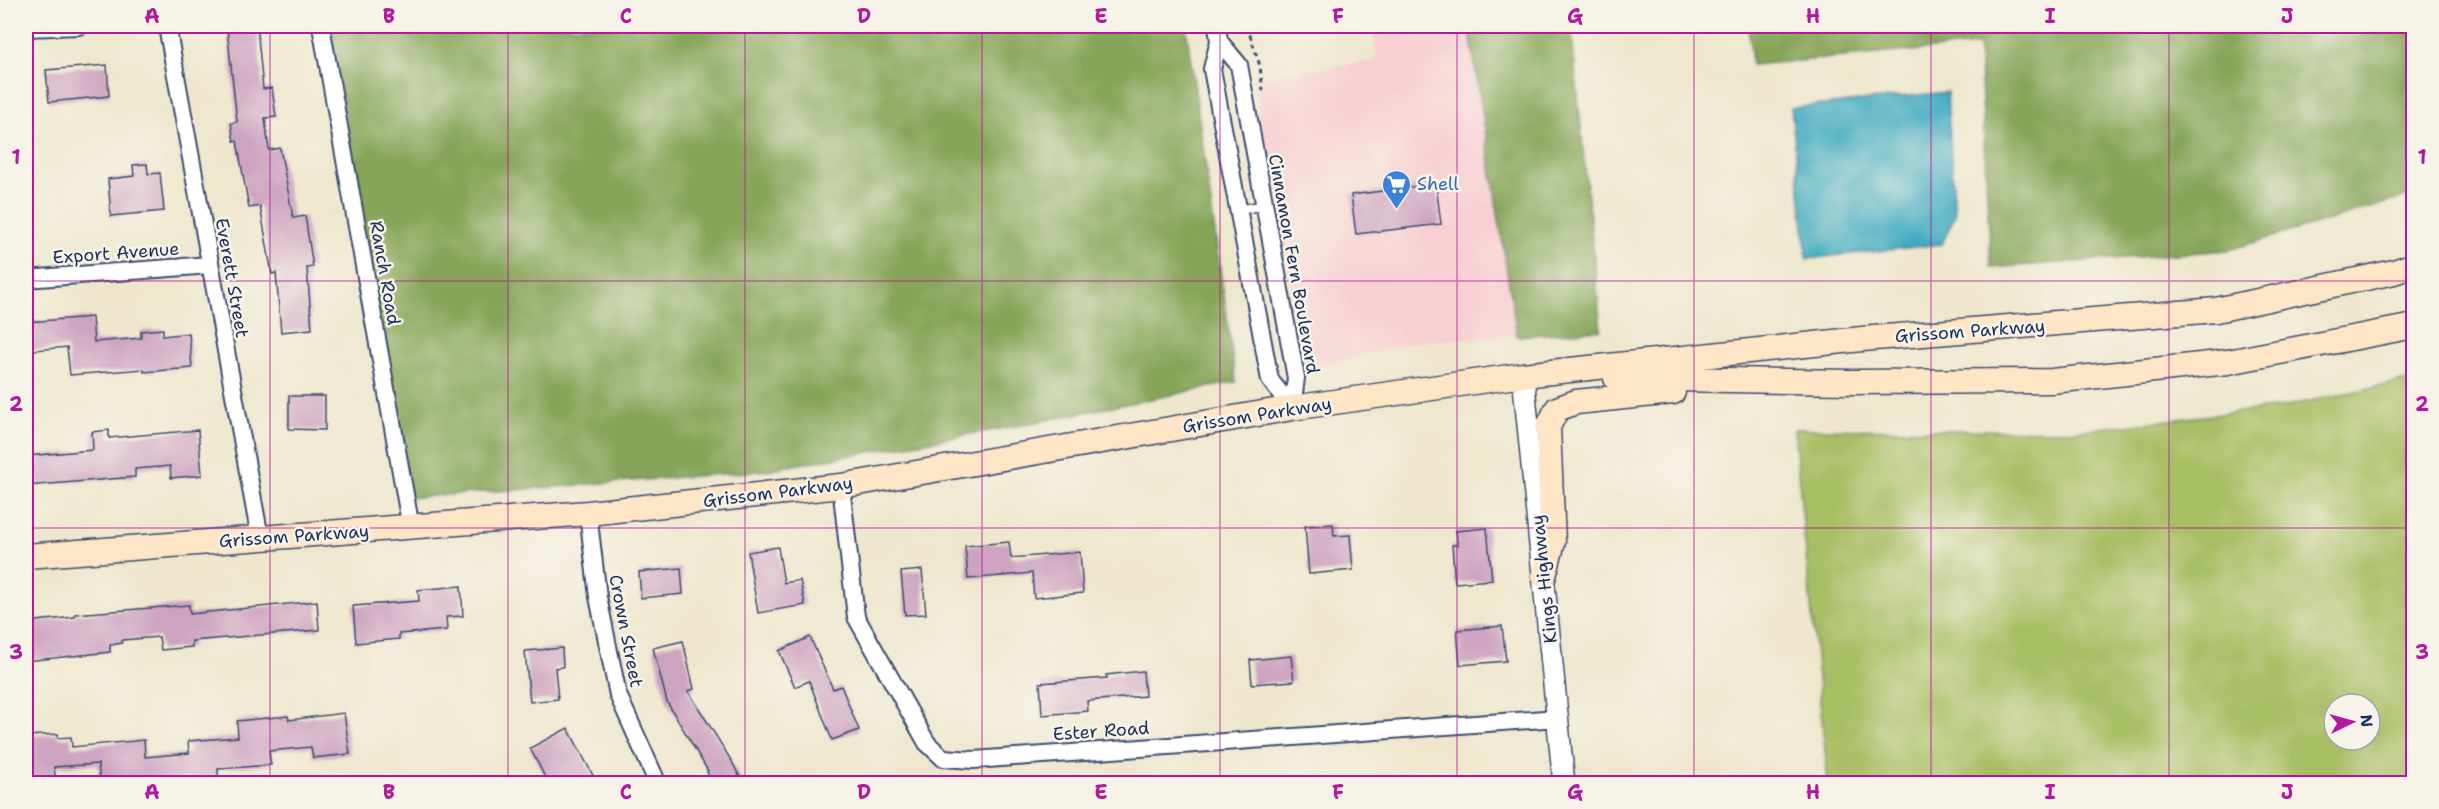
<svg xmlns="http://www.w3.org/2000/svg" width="2439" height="809" viewBox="0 0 2439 809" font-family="'Shantell Sans',sans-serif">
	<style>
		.built { fill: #f7cfd2 }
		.green { fill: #a8be63; stroke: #627660; stroke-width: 1.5; fill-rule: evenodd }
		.forest { fill: #86a559; stroke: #506a5c; stroke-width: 1.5 }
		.water { fill: #41abc1; stroke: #2e6d90; stroke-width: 1.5 }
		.building { fill: #cda3c0 }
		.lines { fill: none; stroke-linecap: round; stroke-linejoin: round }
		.service-casing { stroke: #3b4b6f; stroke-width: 11 }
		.minor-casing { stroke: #3b4b6f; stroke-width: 20 }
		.tertiary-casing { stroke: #3b4b6f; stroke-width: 24 }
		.secondary-casing { stroke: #3b4b6f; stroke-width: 27 }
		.path { stroke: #3b4b6f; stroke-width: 3; stroke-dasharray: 4.5 4.5; stroke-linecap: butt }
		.service { stroke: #fff; stroke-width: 8 }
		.minor { stroke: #fff; stroke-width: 16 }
		.tertiary { stroke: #fff; stroke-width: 21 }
		.secondary { stroke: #fde5c5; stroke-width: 24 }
		.grid { fill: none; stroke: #b5179e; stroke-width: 1.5; stroke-opacity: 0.55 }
		.labels { text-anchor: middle; stroke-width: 5; stroke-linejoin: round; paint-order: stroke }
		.shop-label { font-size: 18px; fill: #366cbe; stroke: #f7f3e8; text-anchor: start }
		.street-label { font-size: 18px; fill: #1b2f5e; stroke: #f7f3e8 }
		.neatline { fill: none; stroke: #b5179e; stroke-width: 2 }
		.grid-label { font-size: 20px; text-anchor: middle; font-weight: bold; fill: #b5179e }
	</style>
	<rect width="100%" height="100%" fill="#f7f3e8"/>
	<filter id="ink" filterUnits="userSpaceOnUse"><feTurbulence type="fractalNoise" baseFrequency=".0167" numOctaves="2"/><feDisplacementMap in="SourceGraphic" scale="12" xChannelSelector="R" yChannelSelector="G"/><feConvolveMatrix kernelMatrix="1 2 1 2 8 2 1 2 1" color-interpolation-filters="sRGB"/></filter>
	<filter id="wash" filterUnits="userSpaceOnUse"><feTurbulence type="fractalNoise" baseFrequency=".008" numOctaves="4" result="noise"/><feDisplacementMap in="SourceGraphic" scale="24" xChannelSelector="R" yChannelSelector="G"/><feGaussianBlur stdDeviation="1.35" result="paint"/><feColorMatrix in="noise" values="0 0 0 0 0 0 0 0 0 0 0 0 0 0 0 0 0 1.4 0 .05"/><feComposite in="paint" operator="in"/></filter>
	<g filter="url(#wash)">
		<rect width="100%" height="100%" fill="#eee7cd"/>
		<path class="built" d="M1373,26h96l48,310 -103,6 -109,27 -52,-290 124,-19z"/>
		<path class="green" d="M2413,379v404h-585l-34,-354 280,2 208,-24zM2334,704h36v36h-36z"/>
		<g class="forest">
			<path d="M330,26h856l50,356 -220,44 -256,45 -352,27z"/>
			<path d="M1469,26h102l30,304 -84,6z"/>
			<path d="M1748,26h665v169l-184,55 -238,18 -12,-223 -227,20z"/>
		</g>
		<path class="water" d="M1947,92l8,123 -13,29 -135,15 -16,-151z"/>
		<g id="blocks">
			<g class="building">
				<path d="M257,26l6,63 9,-1 4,29 -11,1 4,32 11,-2 13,70 12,-2 8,51 -6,1 5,61 -31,3 -5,-59 -4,1 -12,-68 -11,2 -12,-67h-3l-3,-18 6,-1 -10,-94z"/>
				<path d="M107,65l2,31 -60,6 -3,-32z"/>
				<path d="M147,164l1,10 12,-1 4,38 -53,5 -3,-37 26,-3 -1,-11z"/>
				<path d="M1436,184l5,40 -85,10 -5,-39z"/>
				<path d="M92,317l2,25 47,-4v-7l22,-2v7l26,-3 3,35 -48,4v-3l-74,6 -3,-28 -41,4v-29z"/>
				<path d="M289,396h36v34l-36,-1z"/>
				<path d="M109,430v8l89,-8 4,45 -31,3 -1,-12 -35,3v8l-109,9v-30l67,-6 -1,-18z"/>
				<path d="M1333,524l1,12 16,-1 3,35 -44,4 -4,-48z"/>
				<path d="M1487,528l5,52 -37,3 -3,-38h6l-2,-14z"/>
				<path d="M1009,542l2,16 69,-6 3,41 -49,5 -2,-25 -64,6 -3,-33z"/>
				<path d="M778,547l6,36 16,-3 5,25 -47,8 -10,-61z"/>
				<path d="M681,568l2,26 -42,4 -2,-26z"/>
				<path d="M922,570l4,44 -21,1 -4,-43z"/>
				<path d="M461,586l2,30 -17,1 1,13 -48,4v5l-43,4 -3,-37 66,-5 -1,-11z"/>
				<path d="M317,601l2,29 -127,11v6l-31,3 -2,-13 -37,3v3l-12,2v7l-84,9v-39l49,-5v-3l114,-9 1,9z"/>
				<path d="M1502,626l4,35 -46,4 -3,-35z"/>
				<path d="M810,637l23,52 8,-3 18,44 -27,10 -23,-59 -14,6 -16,-36z"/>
				<path d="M683,641l11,48 -6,2 43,69 12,23h-31l-5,-11 1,-1 -41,-69 -14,-54z"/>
				<path d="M562,648l1,19 -8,1 3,31 -28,3 -5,-51z"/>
				<path d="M1291,656l3,25 -42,3 -2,-24z"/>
				<path d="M1143,671l2,25 -58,5 1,10 -46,4 -2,-32 67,-5 -1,-3z"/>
				<path d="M344,713l6,41 -37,4 -2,-11 -42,4 2,14 -53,4v8l-103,6h-15l-2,-19 -44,3 2,16h-24l-5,-47 31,-2v4l13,-1 1,10 72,-7 1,17 44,-4 -1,-12 50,-4 -1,-16 51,-5 1,4z"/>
				<path d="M568,728l29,55h-49l-18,-35z"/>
			</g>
		</g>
	</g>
	<g filter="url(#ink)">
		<use href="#blocks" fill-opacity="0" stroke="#3b4b6f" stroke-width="1.5"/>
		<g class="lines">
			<defs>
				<path id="service" d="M1238,210l27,-5"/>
				<g id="minor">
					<path d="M167,26l93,512"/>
					<path d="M321,26l90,502"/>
					<path d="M1217,26l2,15 -7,28 58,311 22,28"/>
					<path d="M26,28l53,-2"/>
					<path d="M1219,41l20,24 57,313 -4,30"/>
					<path d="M26,279l184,-14"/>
					<path d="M841,486l15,131 71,126 16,15 31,2 584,-42"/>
					<path d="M588,513l10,84 20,98 40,89"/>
				</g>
				<path id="tertiary" d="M1523,375l41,409"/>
				<g id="secondary">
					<path d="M1616,378l234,4 202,-1 176,-19 186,-36"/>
					<path d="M26,556l562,-43 253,-27 451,-78 231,-33 339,-36 354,-29 178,-38 20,-7"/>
					<path d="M1544,576l9,-34 -5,-115 9,-18 19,-7 97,-10"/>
				</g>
			</defs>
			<use href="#service" class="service-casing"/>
			<use href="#minor" class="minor-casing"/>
			<use href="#tertiary" class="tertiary-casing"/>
			<use href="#secondary" class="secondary-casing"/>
			<path class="path" d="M1247,26l13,40 3,25"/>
			<use href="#service" class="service"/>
			<use href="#minor" class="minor"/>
			<use href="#tertiary" class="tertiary"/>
			<use href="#secondary" class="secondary"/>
		</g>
	</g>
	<path class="grid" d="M270,26v758M508,26v758M745,26v758M982,26v758M1220,26v758M1457,26v758M1694,26v758M1931,26v758M2169,26v758M26,281h2388M26,528h2388"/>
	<defs>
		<symbol id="supermarket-pin" viewBox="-11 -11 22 30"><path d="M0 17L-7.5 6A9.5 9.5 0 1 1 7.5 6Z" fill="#3f7fe0" stroke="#f7f3e8"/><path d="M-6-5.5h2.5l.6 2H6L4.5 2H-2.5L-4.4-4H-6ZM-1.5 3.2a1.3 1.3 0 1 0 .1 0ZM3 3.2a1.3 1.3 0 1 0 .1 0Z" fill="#fff"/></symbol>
	</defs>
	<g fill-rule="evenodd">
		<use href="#supermarket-pin" x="1380" y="168" width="33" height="45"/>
	</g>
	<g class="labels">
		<g class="shop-label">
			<text x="1417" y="190">Shell</text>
		</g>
		<g class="street-label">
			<text transform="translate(116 253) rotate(-4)" y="6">Export Avenue</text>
			<text transform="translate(1294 264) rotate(80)" y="6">Cinnamon Fern Boulevard</text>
			<text transform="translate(385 273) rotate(80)" y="6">Ranch Road</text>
			<text transform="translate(232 278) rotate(80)" y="6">Everett Street</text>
			<text transform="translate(1970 331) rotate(-4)" y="6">Grissom Parkway</text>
			<text transform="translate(1257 415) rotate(-9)" y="6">Grissom Parkway</text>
			<text transform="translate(778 492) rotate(-7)" y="6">Grissom Parkway</text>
			<text transform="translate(294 536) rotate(-4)" y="6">Grissom Parkway</text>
			<text transform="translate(1544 579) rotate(-96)" y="6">Kings Highway</text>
			<text transform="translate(626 631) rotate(79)" y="6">Crown Street</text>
			<text transform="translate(1101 731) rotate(-4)" y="6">Ester Road</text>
		</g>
	</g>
	<rect width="2439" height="809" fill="none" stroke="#f7f3e8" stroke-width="66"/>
	<g transform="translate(2352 722) rotate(85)"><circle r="28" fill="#f7f3e8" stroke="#9fa5b1" stroke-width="1.5"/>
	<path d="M0-4.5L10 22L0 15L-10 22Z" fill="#b5179e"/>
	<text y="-9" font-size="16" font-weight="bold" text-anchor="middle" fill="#1b2f5e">N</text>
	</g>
	<rect x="33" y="33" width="2373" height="743" class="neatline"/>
	<g class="grid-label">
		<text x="152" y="23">A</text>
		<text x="389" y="23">B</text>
		<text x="626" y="23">C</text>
		<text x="864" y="23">D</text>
		<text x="1101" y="23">E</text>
		<text x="1338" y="23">F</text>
		<text x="1575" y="23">G</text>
		<text x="1813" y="23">H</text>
		<text x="2050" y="23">I</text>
		<text x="2287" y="23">J</text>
		<text x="16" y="164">1</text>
		<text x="2422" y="164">1</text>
		<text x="16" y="411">2</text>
		<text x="2422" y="411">2</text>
		<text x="16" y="659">3</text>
		<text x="2422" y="659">3</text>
		<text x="152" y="799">A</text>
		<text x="389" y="799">B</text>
		<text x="626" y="799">C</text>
		<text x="864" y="799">D</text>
		<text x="1101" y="799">E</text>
		<text x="1338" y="799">F</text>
		<text x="1575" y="799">G</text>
		<text x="1813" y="799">H</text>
		<text x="2050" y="799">I</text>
		<text x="2287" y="799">J</text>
	</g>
</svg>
